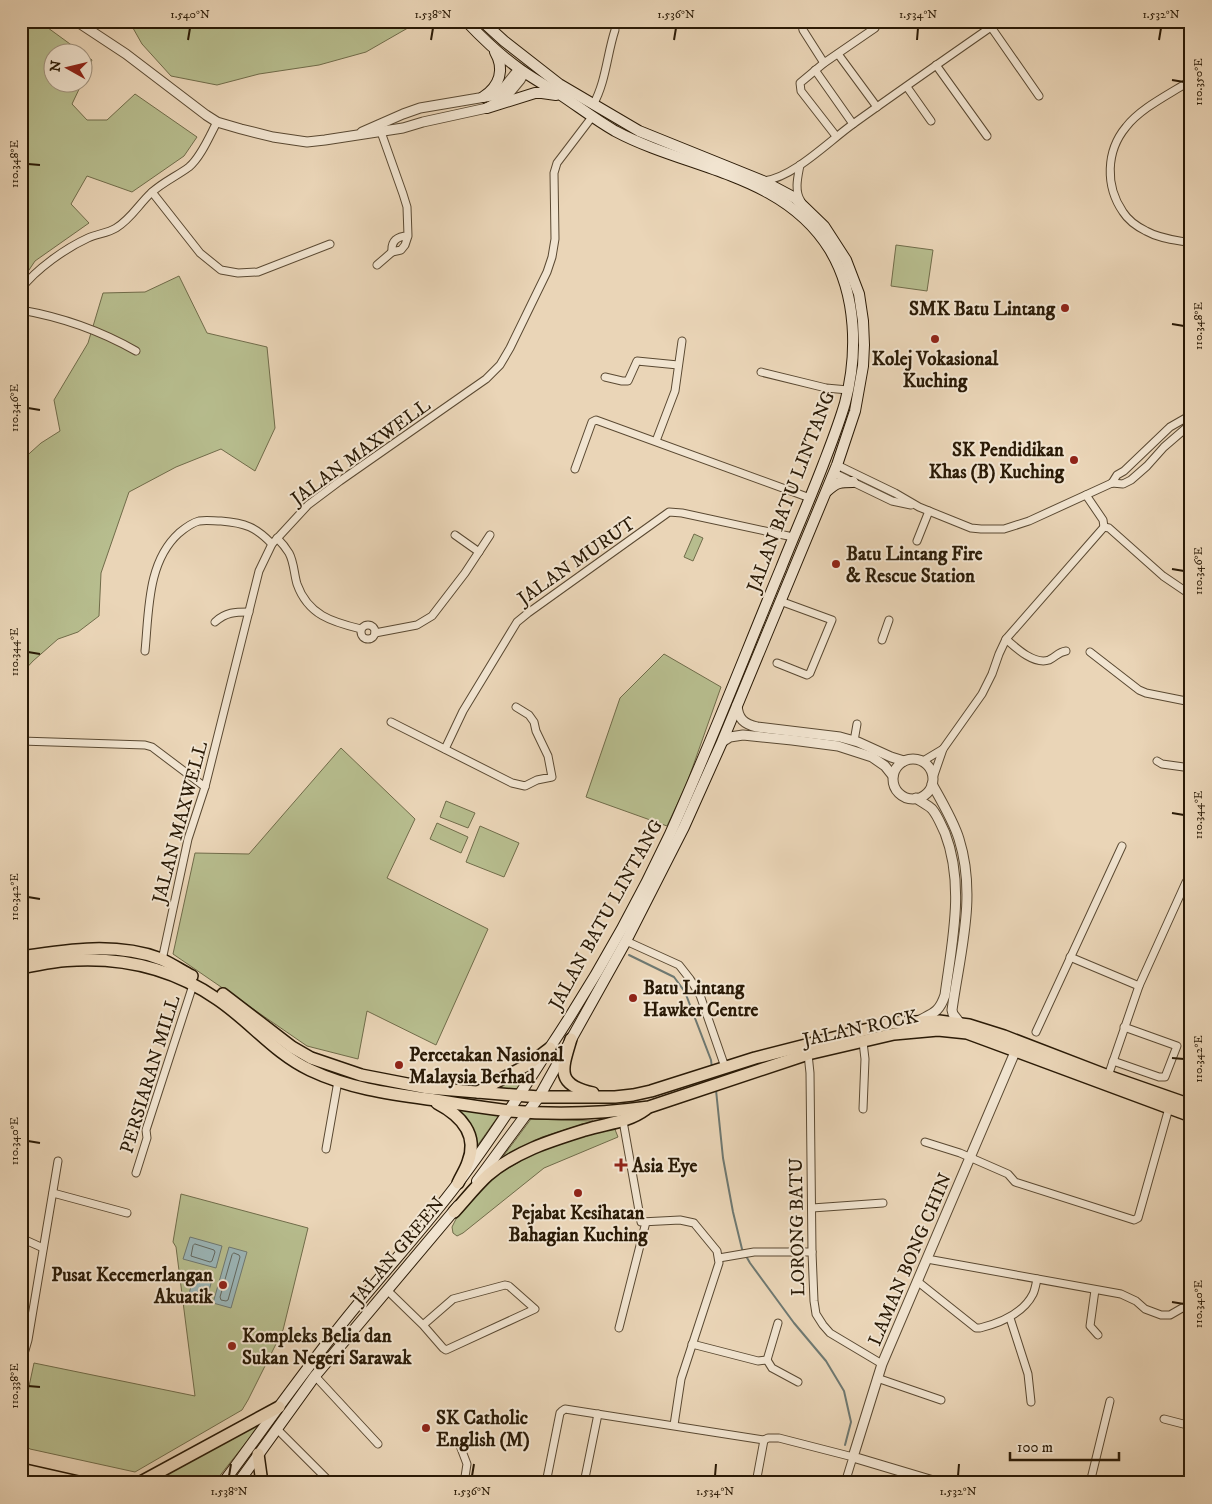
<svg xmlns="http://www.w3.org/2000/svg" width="1212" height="1504" viewBox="0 0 1212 1504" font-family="'IM FELL DW Pica',serif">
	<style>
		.green { fill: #b7bd8e; stroke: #706c4a }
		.water { fill: #9bb6b8; stroke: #6e7871 }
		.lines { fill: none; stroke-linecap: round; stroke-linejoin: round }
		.shore { stroke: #62685f; stroke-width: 1 }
		.stream { stroke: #6e7871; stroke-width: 2 }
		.minor-casing { stroke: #5a4932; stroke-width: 9 }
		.tertiary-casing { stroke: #5a4932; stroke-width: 11 }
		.secondary-casing { stroke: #2a1a06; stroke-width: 12 }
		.primary-casing { stroke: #2a1a06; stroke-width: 14 }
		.minor { stroke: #f1e4d0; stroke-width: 7 }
		.tertiary { stroke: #f1e4d0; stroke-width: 9 }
		.secondary { stroke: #f1e4d0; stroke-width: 10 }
		.primary { stroke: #ead5b7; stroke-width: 11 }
		.ticks { fill: none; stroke: #2a1a06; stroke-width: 2 }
		.poi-dot { fill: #8f2418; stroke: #f1e4d0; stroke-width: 2 }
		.labels { text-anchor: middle; stroke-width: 4; stroke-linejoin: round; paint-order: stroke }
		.poi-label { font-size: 19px; font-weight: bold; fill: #2a1a06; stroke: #f1e4d0; text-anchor: start }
		.street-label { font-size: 19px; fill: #2a1a06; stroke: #f1e4d0 }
		.neatline { fill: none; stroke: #2a1a06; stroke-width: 2 }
		.ticks-label { font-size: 12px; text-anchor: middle; fill: #2a1a06 }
	</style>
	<rect width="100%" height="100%" fill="#ead5b7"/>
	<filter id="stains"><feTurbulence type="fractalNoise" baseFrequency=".004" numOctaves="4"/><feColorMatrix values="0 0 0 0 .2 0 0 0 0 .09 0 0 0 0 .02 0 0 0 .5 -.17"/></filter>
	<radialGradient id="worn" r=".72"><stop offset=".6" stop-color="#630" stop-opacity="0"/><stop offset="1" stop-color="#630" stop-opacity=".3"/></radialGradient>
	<g class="green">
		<path d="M129,21h291l-54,31 -47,13 -60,9 -42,11 -46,-9 -29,-32z"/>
		<path d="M21,22l23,3 48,35 -9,21 -1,-29h-30v30l30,1 -10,21 15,16h20l28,-26 62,43 -13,19 -52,36 -45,-16 -16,28 18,19 -54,38 -14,21z"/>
		<path d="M896,245l37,5 -6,41 -36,-5z"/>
		<path d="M179,276l28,57 60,14 8,81 -20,43 -34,-22 -45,18 -47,25 -28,81 -2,43 -21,16 -20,7 -25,22 -12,13v-213l20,-18 19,-12 -6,-31 34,-57 15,-50 42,-1z"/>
		<path d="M694,534l9,4 -10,23 -9,-4z"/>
		<path d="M664,654l57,33 -34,96 -20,43 -81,-29 34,-99z"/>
		<path d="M341,748l74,71 -28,59 101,51 -52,116 -69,-34 -9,48 -51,-13 -134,-92 22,-101 54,1z"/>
		<path d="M446,801l29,12 -7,15 -28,-11z"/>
		<path d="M437,823l31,14 -7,16 -31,-14z"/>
		<path d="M480,826l39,17 -15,34 -38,-15z"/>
		<path d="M531,1068l-12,21h-24z"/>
		<path d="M456,1109l43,6 -24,34 -3,-23z"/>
		<path d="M531,1119l62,2 -51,16 -31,16 -15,13z"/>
		<path d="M614,1127l4,10 -74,31 -81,65 -6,3 -4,-3 -1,-6 5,-10 30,-34 13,-10 43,-25z"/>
		<path d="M181,1194l127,34 -25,102 -35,70 -6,10 -107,62 -105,-23 -9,-6v-19l13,-61 161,33 -19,-149 -3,-5z"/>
		<path d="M263,1421l-49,62h-64z"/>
	</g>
	<g class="water">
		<path d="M190,1237l32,9 -6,22 -33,-9z"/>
		<path d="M229,1247l18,5 -16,56 -18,-5z"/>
		<path d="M195,1271l18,5 -6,22 -18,-4z"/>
	</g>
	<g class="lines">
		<g class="shore">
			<path d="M195,1244l19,6 1,2 -3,9 -2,1 -19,-6 2,-10z"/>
			<path d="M234,1253l5,2 1,2 -12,43 -2,1 -5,-1 -1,-3 12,-42z"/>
		</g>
		<g class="stream">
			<path d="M629,955l45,22 11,15 26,68 1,8"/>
			<path d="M716,1090l7,68 10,54 9,37 8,14 44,60 32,38 18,30 7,31 -6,23"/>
		</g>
		<defs>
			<g id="minor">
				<path d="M801,21l2,9 21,33"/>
				<path d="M991,27l48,69"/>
				<path d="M838,54l39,53"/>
				<path d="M936,65l51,71"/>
				<path d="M815,70l38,54"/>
				<path d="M1191,83l-6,1c-19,12 -45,25 -59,43 -20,24 -21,59 -3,85 5,8 15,15 23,19 14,8 30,9 45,12"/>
				<path d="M907,87l24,34"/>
				<path d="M593,105c13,-23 14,-51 22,-75"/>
				<path d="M381,132l22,62 4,13 1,29 -3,9 -4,5 -9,2c-1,-11 5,-16 16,-16"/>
				<path d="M836,136l-35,-45 -1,-8 24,-20 51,-35 2,-4 -1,-3"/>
				<path d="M800,165c-2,11 -6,26 1,36"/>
				<path d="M764,181c30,-4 64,-39 89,-57 46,-33 92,-65 138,-97l2,-6"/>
				<path d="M152,192l48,61 21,17 17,3 20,-1 72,-28"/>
				<path d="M377,265l15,-13"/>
				<path d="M21,289c15,-20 45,-41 67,-51 9,-4 20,-5 28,-10 15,-9 23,-24 35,-35 12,-11 26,-17 38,-26 12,-10 21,-32 28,-45"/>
				<path d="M21,310c40,7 80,21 115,41"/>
				<path d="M761,372l65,16 22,2"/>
				<path d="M605,377l17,4h6l9,-20 41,4"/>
				<path d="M656,441l19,-50 7,-50"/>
				<path d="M837,465l58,28 24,14 52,21 10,1h23l25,-8 83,-38"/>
				<path d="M575,469l17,-47 4,-2 214,78"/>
				<path d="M834,473l58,28 19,4"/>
				<path d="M1112,483l5,-8 7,-4 46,-44 21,-12"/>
				<path d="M1112,483l11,1 8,-4 16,-14 17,-19 22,-19 5,-2"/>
				<path d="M1086,495l17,25 1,7"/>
				<path d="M1104,527l5,1 54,48 28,19"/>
				<path d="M455,535l24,17"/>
				<path d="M277,538c4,4 9,10 12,15 5,9 5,21 8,31 11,31 35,38 64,45"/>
				<path d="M917,541l12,-30"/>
				<path d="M215,622c11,-10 20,-10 34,-10"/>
				<circle cx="368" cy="632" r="7"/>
				<path d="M375,633l42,-8 15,-9 33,-43 25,-38"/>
				<path d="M1006,639c10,9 28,26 43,21 7,-3 9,-8 17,-9"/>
				<path d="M882,640l7,-20"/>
				<path d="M145,651c4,-40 2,-89 34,-118 6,-5 12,-10 20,-12 7,-1 15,0 22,0 24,2 35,6 51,23"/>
				<path d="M1090,652l49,38 7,3 45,9"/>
				<path d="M777,663l30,12 3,-2 22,-53 -52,-19"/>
				<path d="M391,722l121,61 13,3 12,-6 15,-3 -4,-21 -12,-25 -2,-9 -5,-7 -13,-8"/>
				<path d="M21,741l124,4 7,2 53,40"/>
				<path d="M854,741l3,-17"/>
				<path d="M445,749l18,-38 54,-89 11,-9 141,-101 13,1 111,24"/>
				<path d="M923,761l20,-12"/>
				<path d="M1157,761l5,3 29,4"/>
				<path d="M933,778l10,-29 39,-55 10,-20 7,-20 7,-15 98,-112"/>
				<path d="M626,941l53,24 11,14 10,16 25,72"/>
				<path d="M1070,957l69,29"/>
				<path d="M162,960l26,-121 17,-52 54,-216 13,-27 36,-39 32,-24 146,-102 14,-14 10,-17 37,-76 5,-15 3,-18 -1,-66 3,-10 35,-46"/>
				<path d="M1036,1032l86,-186"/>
				<path d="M863,1042l2,17 -2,50"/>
				<path d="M808,1054l2,19 2,179 2,49 2,13 7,11 7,8 52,31"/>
				<path d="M1113,1061l46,16h6l12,-31 -53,-19"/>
				<path d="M1108,1076l31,-90 47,-104"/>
				<path d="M623,1121l18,101 39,-2 14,3 23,28 2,12 -38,116 -7,46"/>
				<path d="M925,1142l35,11 48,21 7,8 119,38 4,-2 31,-110"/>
				<path d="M326,1149l12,-68"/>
				<path d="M136,1173l11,-35 -1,-8 47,-145"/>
				<path d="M53,1193l74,20"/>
				<path d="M812,1208l71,-5"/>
				<path d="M21,1238l22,10"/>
				<path d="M719,1258l35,-6h58"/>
				<path d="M927,1259l194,35 15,7 9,8 16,6h9l14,-8"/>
				<path d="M917,1281l59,47h4c20,-5 43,-14 53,-34 2,-4 3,-10 4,-15"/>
				<path d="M387,1290l36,35 20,23 3,2 89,-41 -26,-23 -4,-1 -52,14 -30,26"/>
				<path d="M1095,1290l-5,36 8,9"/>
				<path d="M1010,1318l18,56 3,28"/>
				<path d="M619,1328l27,-106"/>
				<path d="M692,1344l66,17 9,-1"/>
				<path d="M767,1360l5,8 26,14"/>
				<path d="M767,1360l11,-37"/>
				<path d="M21,1364l7,-24 30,-179"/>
				<path d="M315,1376l63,68"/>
				<path d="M877,1378l64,22"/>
				<path d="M1164,1419l27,7"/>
				<path d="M277,1429l54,54"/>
				<path d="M459,1443l8,21 -3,19"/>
				<path d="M546,1483l14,-70 2,-2 3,-2 199,31 4,-2h11l74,19 -8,26"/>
				<path d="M584,1483l14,-69"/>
				<path d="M756,1483l8,-43"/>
				<path d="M1090,1483l20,-82"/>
			</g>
			<g id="tertiary">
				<path d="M76,21l50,33 80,61 11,7 24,7 32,8 34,5 18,-2 78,-12 20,-6 64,-14 19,-11 14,-17 4,-7"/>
				<path d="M362,132l41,-18 17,-6 71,-12 11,-6 17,-21"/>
				<path d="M737,705c1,14 7,19 20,22l83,10 18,5 33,15 13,4"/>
				<path d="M722,742l8,-5 13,-2 49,5 46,6 34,11 13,9 8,10"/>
				<circle cx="913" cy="779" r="20"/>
				<path d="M932,784c9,16 22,38 27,55 18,57 1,113 -7,171l1,4 7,9"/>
				<path d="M916,798c5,4 12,7 16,11 6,7 9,16 13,24 20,52 7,109 0,162 -6,18 -12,18 -27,26"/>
				<path d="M940,1483l-87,-26 29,-93 133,-312"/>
			</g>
			<g id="secondary">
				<path d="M483,97c17,-11 22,-28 12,-45"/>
				<path d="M487,108l48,-15h7l14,2"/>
				<path d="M827,491c10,-9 13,-9 26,-9"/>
				<path d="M477,1181l62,-84 87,-156 58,-114 38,-85 115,-277 18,-54 8,-45 1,-21 -1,-24 -4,-27 -13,-34 -22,-34 -29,-28 -32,-17 -124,-50 -80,-47 -55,-43 -22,-20"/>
				<path d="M223,1483c37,-50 73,-101 111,-149 40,-52 85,-99 124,-151 32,-42 61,-87 89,-131 46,-69 88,-143 123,-218 40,-88 74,-177 111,-266 14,-35 29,-69 42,-103 8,-21 16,-41 22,-62 13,-49 12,-108 -15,-153 -47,-77 -142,-80 -215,-119 -19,-11 -36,-24 -54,-36 -13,-8 -27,-16 -40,-25 -20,-14 -38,-31 -55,-49"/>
				<path d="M238,1483l77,-107 143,-170"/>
			</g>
			<g id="primary">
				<path d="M21,957c46,-7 95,-15 140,2 11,5 21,12 31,17"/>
				<path d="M21,968c19,-4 38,-8 56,-8 51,-2 98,10 140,39 33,22 57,54 93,71 40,19 82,24 125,30 24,4 50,8 75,11 44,4 96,2 139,-4l159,-53 86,-20 44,-4 29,3 224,83"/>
				<path d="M223,994l69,53 19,11 50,17 67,13 111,9h76l18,-2 18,-4 104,-33 137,-35 47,-2 30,4 35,11 104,40 83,29"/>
				<path d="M571,1039c-9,30 -16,46 22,54"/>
				<path d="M478,1092l51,-28 21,-16"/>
				<path d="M437,1103c23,12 42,31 31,59 -2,7 -7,14 -10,21"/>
				<path d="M454,1212c11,-12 22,-26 34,-37 29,-24 62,-34 97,-45 22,-7 42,-7 61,-21"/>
				<path d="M258,1454l4,29"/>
				<path d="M21,1469l62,14"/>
				<path d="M21,1480l12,3"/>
				<path d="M139,1483l140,-76"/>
			</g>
		</defs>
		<use href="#minor" class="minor-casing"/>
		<use href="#tertiary" class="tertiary-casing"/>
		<use href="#secondary" class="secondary-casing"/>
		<use href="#primary" class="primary-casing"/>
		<use href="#minor" class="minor"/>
		<use href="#tertiary" class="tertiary"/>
		<use href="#secondary" class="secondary"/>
		<use href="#primary" class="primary"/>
	</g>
	<path class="ticks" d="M188,40l2,-12M431,40l2,-12M674,40l2,-12M917,40l1,-12M1159,40l2,-12M1172,80l12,2M28,164l12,1M1172,324l12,2M28,408l12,2M1172,569l12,2M28,652l12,2M1172,813l12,2M28,897l12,2M1172,1058l12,1M28,1141l12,2M1172,1302l12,2M28,1386l12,1M229,1476l2,-12M472,1476l2,-12M715,1476l1,-12M958,1476l1,-12"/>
	<g class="poi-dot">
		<circle cx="1065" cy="308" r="5"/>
		<circle cx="935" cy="339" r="5"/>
		<circle cx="1074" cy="460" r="5"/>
		<circle cx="836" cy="564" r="5"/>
		<circle cx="633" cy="998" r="5"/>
		<circle cx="399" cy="1065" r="5"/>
		<path d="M618.5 1157.5h5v5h5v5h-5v5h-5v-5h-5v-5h5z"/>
		<circle cx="578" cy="1193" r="5"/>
		<circle cx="223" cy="1285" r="5"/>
		<circle cx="232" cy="1346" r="5"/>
		<circle cx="426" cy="1428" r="5"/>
	</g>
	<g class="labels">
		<g class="poi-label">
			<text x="1055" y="315" text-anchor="end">SMK Batu Lintang</text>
			<text x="935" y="365" text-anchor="middle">Kolej Vokasional<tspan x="935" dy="22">Kuching</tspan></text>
			<text x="1064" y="456" text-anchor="end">SK Pendidikan<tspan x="1064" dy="22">Khas (B) Kuching</tspan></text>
			<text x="846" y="560">Batu Lintang Fire<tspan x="846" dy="22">&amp; Rescue Station</tspan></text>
			<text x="643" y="994">Batu Lintang<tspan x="643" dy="22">Hawker Centre</tspan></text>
			<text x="409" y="1061">Percetakan Nasional<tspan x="409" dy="22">Malaysia Berhad</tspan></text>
			<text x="632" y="1172">Asia Eye</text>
			<text x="578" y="1219" text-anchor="middle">Pejabat Kesihatan<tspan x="578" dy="22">Bahagian Kuching</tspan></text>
			<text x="213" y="1281" text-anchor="end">Pusat Kecemerlangan<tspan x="213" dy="22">Akuatik</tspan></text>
			<text x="242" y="1342">Kompleks Belia dan<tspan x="242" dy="22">Sukan Negeri Sarawak</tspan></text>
			<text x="436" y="1424">SK Catholic<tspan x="436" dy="22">English (M)</tspan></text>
		</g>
		<g class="street-label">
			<text transform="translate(360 451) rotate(-36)" y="7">JALAN MAXWELL</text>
			<text transform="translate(790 491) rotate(-69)" y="7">JALAN BATU LINTANG</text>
			<text transform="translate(576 560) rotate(-35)" y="7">JALAN MURUT</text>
			<text transform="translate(179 822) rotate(-75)" y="7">JALAN MAXWELL</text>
			<text transform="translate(605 914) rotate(-61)" y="7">JALAN BATU LINTANG</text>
			<text transform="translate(860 1027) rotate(-12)" y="7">JALAN ROCK</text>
			<text transform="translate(149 1074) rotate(-73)" y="7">PERSIARAN MILL</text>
			<text transform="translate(796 1227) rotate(-91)" y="7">LORONG BATU</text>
			<text transform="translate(397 1250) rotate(-50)" y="7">JALAN GREEN</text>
			<text transform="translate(909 1259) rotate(-67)" y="7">LAMAN BONG CHIN</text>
		</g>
	</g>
	<rect width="1212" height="1504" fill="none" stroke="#ead5b7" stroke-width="55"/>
	<g transform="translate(68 68) rotate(278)"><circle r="24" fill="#f1e4d0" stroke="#a1937f"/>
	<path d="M0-4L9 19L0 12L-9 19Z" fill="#8f2418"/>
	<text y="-8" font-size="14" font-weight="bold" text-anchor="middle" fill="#2a1a06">N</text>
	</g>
	<path d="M1010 1452v8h109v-8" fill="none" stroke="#2a1a06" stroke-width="2.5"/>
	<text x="1017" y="1452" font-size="15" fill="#2a1a06" stroke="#f1e4d0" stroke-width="4" paint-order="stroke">100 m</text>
	<rect x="28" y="28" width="1156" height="1448" class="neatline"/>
	<g class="ticks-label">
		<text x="190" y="18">1.540°N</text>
		<text x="433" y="18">1.538°N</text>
		<text x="676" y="18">1.536°N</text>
		<text x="918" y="18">1.534°N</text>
		<text x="1161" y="18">1.532°N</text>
		<text transform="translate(1198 82) rotate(-90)" y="4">110.350°E</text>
		<text transform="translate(14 164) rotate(-90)" y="4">110.348°E</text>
		<text transform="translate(1198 326) rotate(-90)" y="4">110.348°E</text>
		<text transform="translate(14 408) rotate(-90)" y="4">110.346°E</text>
		<text transform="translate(1198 571) rotate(-90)" y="4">110.346°E</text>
		<text transform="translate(14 652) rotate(-90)" y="4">110.344°E</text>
		<text transform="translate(1198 815) rotate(-90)" y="4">110.344°E</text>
		<text transform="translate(14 897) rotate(-90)" y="4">110.342°E</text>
		<text transform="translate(1198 1059) rotate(-90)" y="4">110.342°E</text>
		<text transform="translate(14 1141) rotate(-90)" y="4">110.340°E</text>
		<text transform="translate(1198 1304) rotate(-90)" y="4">110.340°E</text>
		<text transform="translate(14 1386) rotate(-90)" y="4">110.338°E</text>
		<text x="229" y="1495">1.538°N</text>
		<text x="472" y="1495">1.536°N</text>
		<text x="715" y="1495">1.534°N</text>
		<text x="958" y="1495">1.532°N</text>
	</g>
	<rect width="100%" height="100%" filter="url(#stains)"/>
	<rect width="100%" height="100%" fill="url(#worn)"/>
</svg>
